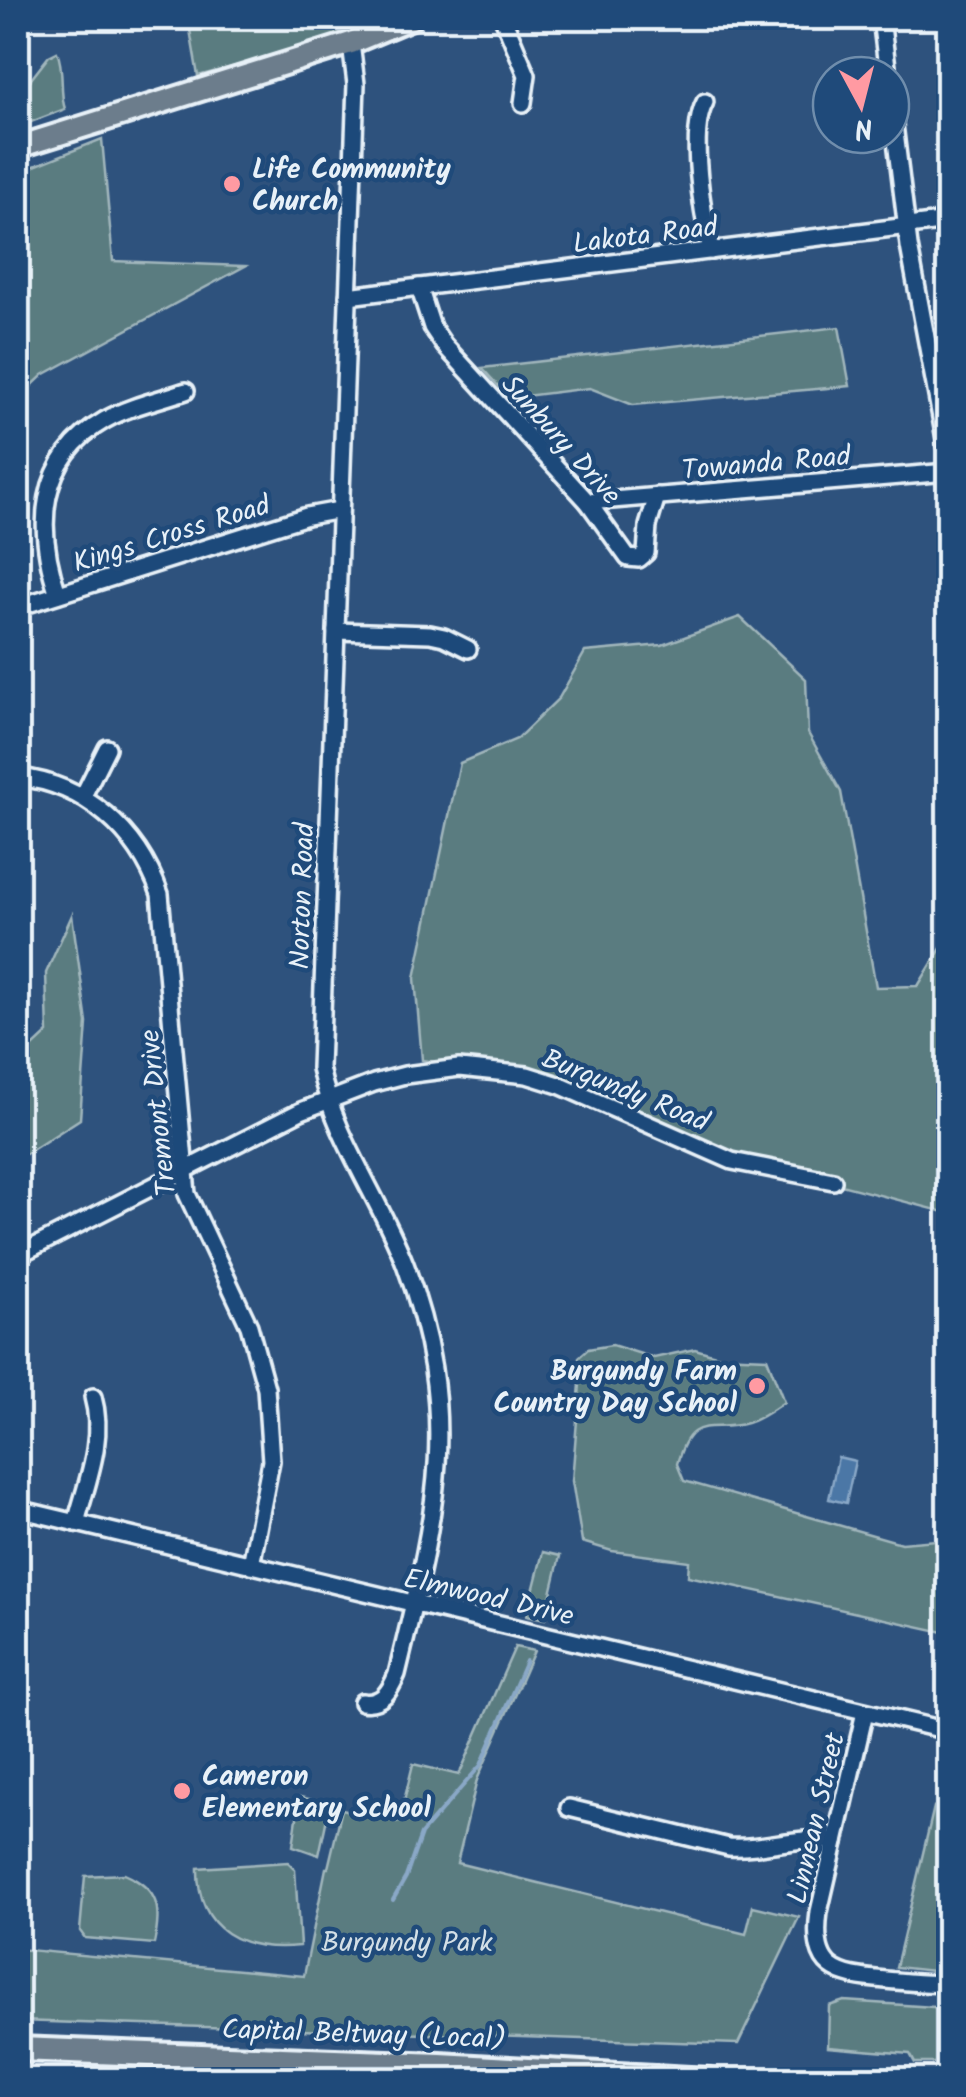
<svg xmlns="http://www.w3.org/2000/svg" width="966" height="2097" viewBox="0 0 966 2097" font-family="Kalam,sans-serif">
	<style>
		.green { fill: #5a7c80; stroke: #a1b6bc; stroke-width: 2.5 }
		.water { fill: #4b77a6; stroke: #8aa8c7; stroke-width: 2.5 }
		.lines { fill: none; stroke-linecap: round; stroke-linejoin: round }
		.stream { stroke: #8aa8c7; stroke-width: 4 }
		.minor-casing { stroke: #e8f1f8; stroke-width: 22 }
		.major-casing { stroke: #e8f1f8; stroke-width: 28 }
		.highway-casing { stroke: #e8f1f8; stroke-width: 30 }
		.minor { stroke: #1f4a7a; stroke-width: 15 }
		.major { stroke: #6c7d8c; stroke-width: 20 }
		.highway { stroke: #6c7d8c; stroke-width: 22 }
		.poi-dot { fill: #ff9aa2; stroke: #1f4a7a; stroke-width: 4 }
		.labels { text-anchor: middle; stroke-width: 9; stroke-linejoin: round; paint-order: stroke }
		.poi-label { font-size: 28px; font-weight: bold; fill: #e8f1f8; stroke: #1f4a7a; text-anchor: start }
		.street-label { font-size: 28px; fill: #e8f1f8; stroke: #1f4a7a }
		.park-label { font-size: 28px; fill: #d3dfe6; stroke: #1f4a7a }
	</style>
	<rect width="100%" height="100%" fill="#2e527d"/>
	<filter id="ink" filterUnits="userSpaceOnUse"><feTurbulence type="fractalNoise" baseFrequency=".01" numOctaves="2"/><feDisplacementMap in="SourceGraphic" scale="20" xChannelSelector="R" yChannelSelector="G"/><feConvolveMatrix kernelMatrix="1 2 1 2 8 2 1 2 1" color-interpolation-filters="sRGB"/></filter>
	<g filter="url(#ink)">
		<g class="green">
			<path d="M188,18h127l18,8 27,-8h22l-66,27 -118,31z"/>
			<path d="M57,52c8,18 2,40 8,57l-47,18v-31l31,-40z"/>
			<path d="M102,139l11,122 132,5 -202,109 -25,24v-230h9z"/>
			<path d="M839,327l11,59 -217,19 -43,-17 -81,10 -27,-30z"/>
			<path d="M740,617l66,62 2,54 33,59 35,195 42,-1 30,-49v276l-233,-61 -188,-77 -105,-15 -7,-82 45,-215 57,-24 42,-41 26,-46 77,-7z"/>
			<path d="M72,915l15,108 -7,96 -62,40v-98l30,-28 -2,-60z"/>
			<path d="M612,1345l42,13 41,-9 24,7 48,2 17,44c-12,8 -23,17 -37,21 -36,11 -56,-12 -70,41l7,17 217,62 47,-4v94l-260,-57 1,-15 -77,-10 -30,-9 -10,-61 8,-97 -1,-27 9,-8z"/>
			<path d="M543,1552l17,4 -15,63 -18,-4z"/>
			<path d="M515,1647l19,4 -57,129 -20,83 289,71 7,-28 46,11 -61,127 -720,-23v-72l286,27 22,-108h2l14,-59 57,13 14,-58 46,11z"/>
			<path d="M300,1797l30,7 -11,51 -26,-9z"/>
			<path d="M934,1807l14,5v157l-6,3 -46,-5z"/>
			<path d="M288,1862l7,7 5,77c-57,6 -103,-14 -102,-78z"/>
			<path d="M124,1874c35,15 38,34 30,70l-69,-6 -5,-7 5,-55z"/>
			<path d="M844,2001l104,7v55h-33l-5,-9 -82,-7 1,-41z"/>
		</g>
		<path class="water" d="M838,1457l17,4 -9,42 -17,-4z"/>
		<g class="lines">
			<path class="stream" d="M393,1900l13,-23 15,-43 60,-69 45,-104"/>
			<defs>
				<g id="minor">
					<path d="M503,18l24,57 -4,28"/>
					<path d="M881,18l7,57"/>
					<path d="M351,43l5,41 -36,984c14,69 60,130 85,196 58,155 29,256 -8,410 -7,17 -15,31 -35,28"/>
					<path d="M891,100l18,146 39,209"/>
					<path d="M705,102c-17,31 -2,113 6,149"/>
					<path d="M419,287l13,40 12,18 144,157 40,56 11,1 7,-6 2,-27 9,-30"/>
					<path d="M348,296l600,-75"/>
					<path d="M588,502l360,-30"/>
					<path d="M58,594c-22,-65 -21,-135 47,-174 25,-14 54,-20 81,-29"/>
					<path d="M18,607l289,-91 33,-6"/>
					<path d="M336,631l94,3 14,3 24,12"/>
					<path d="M18,777c67,7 120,54 142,117l27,300 62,132 17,62 5,73 -20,104"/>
					<path d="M83,796l24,-48"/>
					<path d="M18,1255l283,-144 73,-28 31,-8 54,-7 68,7 32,10 173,76 101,20"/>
					<path d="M18,1509l930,222"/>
					<path d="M76,1523c11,-42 29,-84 17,-126"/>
					<path d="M865,1712l-46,200c-8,58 17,64 67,68 21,2 42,5 62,3"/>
					<path d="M569,1808l160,39c37,3 69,-13 106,-5"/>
				</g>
				<path id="major" d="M18,147l333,-104 60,-25"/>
				<path id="highway" d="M18,2049l422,16 268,15"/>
			</defs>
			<use href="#minor" class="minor-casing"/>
			<use href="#major" class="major-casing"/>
			<use href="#highway" class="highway-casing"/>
			<use href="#minor" class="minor"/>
			<use href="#major" class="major"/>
			<use href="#highway" class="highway"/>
		</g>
	</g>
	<g class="poi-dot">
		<circle cx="232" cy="184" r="10"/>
		<circle cx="757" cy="1386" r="10"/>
		<circle cx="182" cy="1791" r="10"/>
	</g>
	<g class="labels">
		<g class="poi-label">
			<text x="252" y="178">Life Community<tspan x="252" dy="32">Church</tspan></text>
			<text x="737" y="1380" text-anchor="end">Burgundy Farm<tspan x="737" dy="32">Country Day School</tspan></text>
			<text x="202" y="1785">Cameron<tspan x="202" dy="32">Elementary School</tspan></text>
		</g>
		<g class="street-label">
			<text transform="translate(645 234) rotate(-7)" y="10">Lakota Road</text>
			<text transform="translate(562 439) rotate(48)" y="10">Sunbury Drive</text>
			<text transform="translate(766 462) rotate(-5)" y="10">Towanda Road</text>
			<text transform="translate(171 533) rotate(-17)" y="10">Kings Cross Road</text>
			<text transform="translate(301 896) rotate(-88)" y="10">Norton Road</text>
			<text transform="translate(626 1089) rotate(22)" y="10">Burgundy Road</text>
			<text transform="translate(157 1113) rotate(-96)" y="10">Tremont Drive</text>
			<text transform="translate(489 1596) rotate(13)" y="10">Elmwood Drive</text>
			<text transform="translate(815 1818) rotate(-77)" y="10">Linnean Street</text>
			<text transform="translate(364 2033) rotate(2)" y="10">Capital Beltway (Local)</text>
		</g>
		<g class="park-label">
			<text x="407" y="1951">Burgundy Park</text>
		</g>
	</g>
	<rect width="966" height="2097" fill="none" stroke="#1f4a7a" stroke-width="60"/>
	<rect x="30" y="30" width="906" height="2037" fill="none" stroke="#e8f1f8" stroke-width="4" filter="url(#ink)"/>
	<g transform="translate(861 105) rotate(173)"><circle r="48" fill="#1f4a7a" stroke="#6f8dac" stroke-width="2.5"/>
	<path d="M0-8L18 38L0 25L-18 38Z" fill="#ff9aa2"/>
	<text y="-15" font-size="28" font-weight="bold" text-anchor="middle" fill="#e8f1f8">N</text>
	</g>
</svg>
